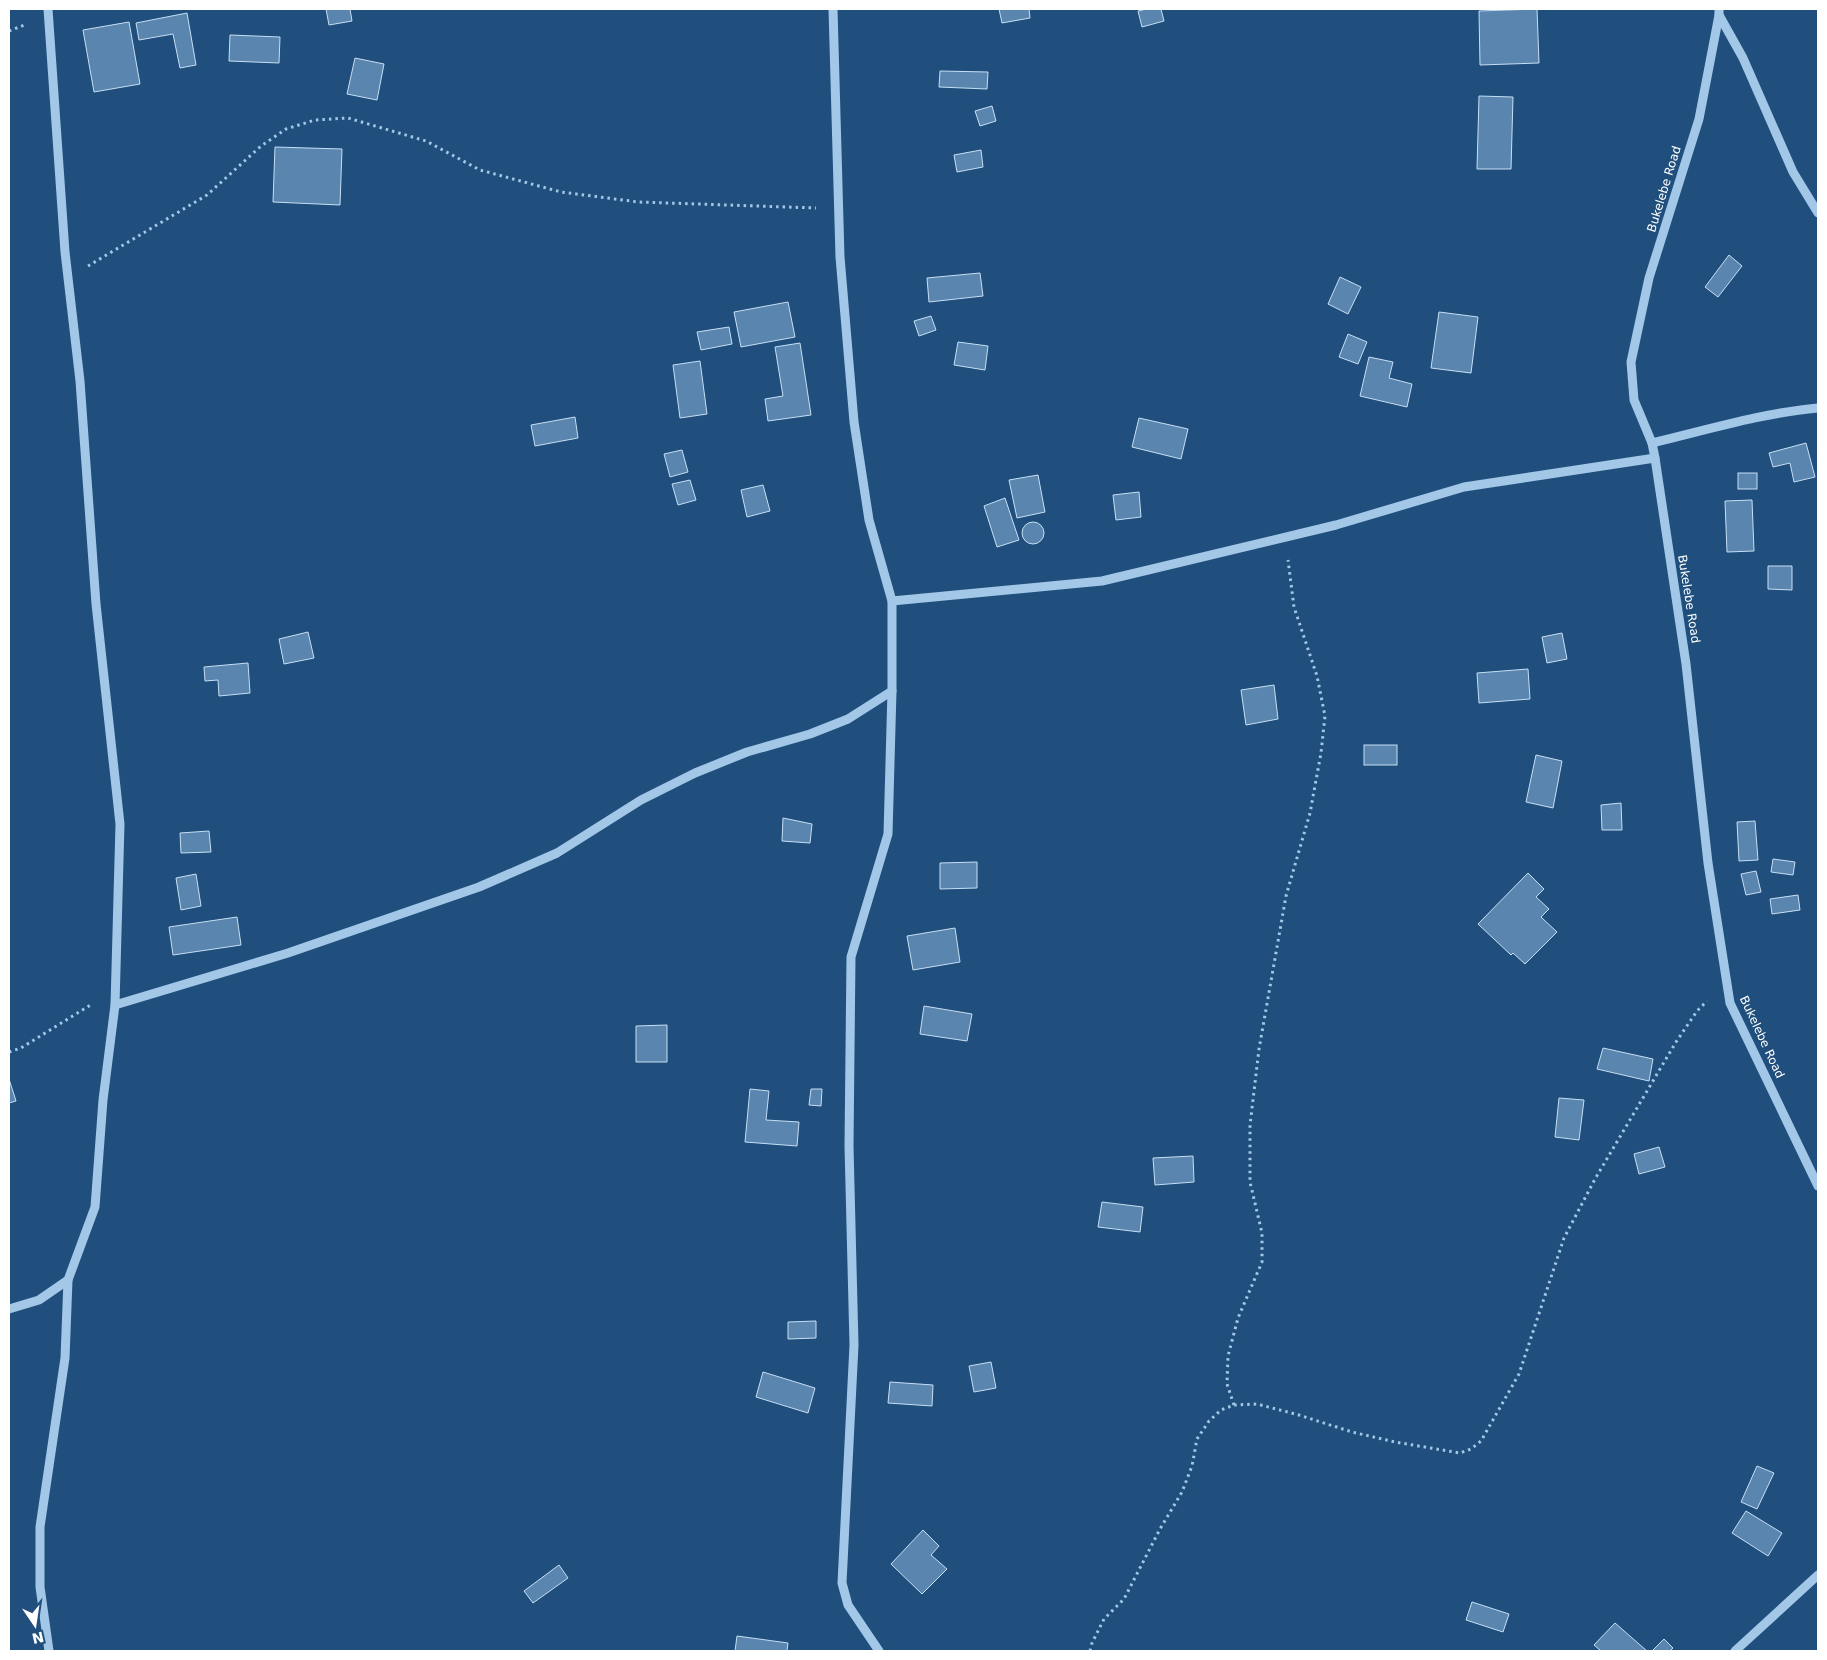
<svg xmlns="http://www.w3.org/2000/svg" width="1827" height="1660" viewBox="0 0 1827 1660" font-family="'DejaVu Sans',sans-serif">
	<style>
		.building { fill: #5985ae; stroke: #c7dff5 }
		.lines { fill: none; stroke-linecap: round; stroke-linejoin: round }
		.path { stroke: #a3c7e7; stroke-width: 3; stroke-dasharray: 2.5 4; stroke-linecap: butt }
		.minor { stroke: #a3c7e7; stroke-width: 9 }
		.labels { text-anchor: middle; stroke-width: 4; stroke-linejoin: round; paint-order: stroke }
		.street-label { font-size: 12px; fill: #fff; stroke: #204f7d }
	</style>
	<rect width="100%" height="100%" fill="#204f7d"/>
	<g class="building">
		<path d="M326,9h24l2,12 -23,4z"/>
		<path d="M999,9h30l1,9 -28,5z"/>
		<path d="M1147,9h14l3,12 -22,6 -4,-16z"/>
		<path d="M1537,9l2,54 -59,2 -1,-54z"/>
		<path d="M187,13l9,52 -16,3 -7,-34 -34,6 -3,-17z"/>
		<path d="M129,22l11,62 -46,8 -11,-62z"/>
		<path d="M230,35l50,2 -1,26 -50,-2z"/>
		<path d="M355,58l29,6 -7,36 -30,-6z"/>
		<path d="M940,71l48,1 -1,17 -48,-2z"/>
		<path d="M1479,96l34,1 -2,72h-34z"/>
		<path d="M992,106l4,15 -16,5 -5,-15z"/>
		<path d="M275,147l67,2 -2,56 -67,-3z"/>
		<path d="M981,150l2,17 -26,5 -3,-17z"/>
		<path d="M1729,255l13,11 -24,31 -13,-10z"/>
		<path d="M980,273l3,23 -54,6 -2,-24z"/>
		<path d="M1340,277l21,10 -13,27 -20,-10z"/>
		<path d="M788,302l7,35 -54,10 -7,-35z"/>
		<path d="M1439,312l39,5 -7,56 -40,-5z"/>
		<path d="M931,316l5,14 -17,6 -5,-15z"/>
		<path d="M729,327l3,17 -31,6 -4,-18z"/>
		<path d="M1348,334l19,8 -9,22 -19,-7z"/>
		<path d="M958,342l30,4 -3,24 -31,-5z"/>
		<path d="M800,343l11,72 -43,6 -3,-22 18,-3 -8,-49z"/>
		<path d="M1369,357l24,5 -4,16 23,6 -5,23 -47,-11z"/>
		<path d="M700,361l7,53 -27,4 -7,-53z"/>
		<path d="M575,417l3,21 -43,8 -4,-21z"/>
		<path d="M1139,418l49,11 -7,30 -49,-12z"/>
		<path d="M1806,443l9,34 -21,5 -4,-19 -17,4 -4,-14z"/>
		<path d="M682,450l6,22 -18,5 -6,-23z"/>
		<rect x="1738" y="473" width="19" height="16"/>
		<path d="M1038,475l7,37 -28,6 -8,-38z"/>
		<path d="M690,480l6,20 -18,5 -6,-21z"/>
		<path d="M763,485l7,26 -23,6 -6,-27z"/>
		<path d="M1139,492l2,25 -25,3 -3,-25z"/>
		<path d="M1005,498l14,42 -22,7 -13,-41z"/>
		<path d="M1752,500l2,51 -27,1 -2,-51z"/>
		<circle cx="1033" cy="533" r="11"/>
		<path d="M1768,566h24v24l-24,-1z"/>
		<path d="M308,632l6,26 -30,6 -5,-25z"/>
		<path d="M1562,633l5,26 -20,4 -5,-26z"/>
		<path d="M248,663l2,30 -31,3 -1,-16 -13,1 -1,-14z"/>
		<path d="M1528,669l2,30 -51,4 -2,-30z"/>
		<path d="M1274,685l4,34 -32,6 -5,-35z"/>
		<rect x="1364" y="745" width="33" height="20"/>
		<path d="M1536,755l26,6 -9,47 -27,-6z"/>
		<path d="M1621,803l1,27h-20l-1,-25z"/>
		<path d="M783,818l29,6 -2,19 -28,-2z"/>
		<path d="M1755,821l3,39 -19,1 -2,-39z"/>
		<path d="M209,831l2,21 -30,1 -1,-20z"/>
		<path d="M1773,859l22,3 -2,13 -22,-3z"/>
		<path d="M977,862v26l-37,1v-26z"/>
		<path d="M1756,871l5,21 -15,3 -5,-21z"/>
		<path d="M1528,873l16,16 -8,8 13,12 -8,8 16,15 -32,32 -12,-11 -2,2 -33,-31z"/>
		<path d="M196,874l5,32 -20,4 -5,-32z"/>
		<path d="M1798,895l2,15 -28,4 -2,-15z"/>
		<path d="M237,917l4,28 -68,10 -4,-28z"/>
		<path d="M955,928l5,34 -47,8 -6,-34z"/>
		<path d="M924,1006l48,8 -5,27 -47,-7z"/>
		<path d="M667,1025v37h-31v-36z"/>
		<path d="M1603,1048l50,11 -4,22 -52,-12z"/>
		<path d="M9,1079l7,22 -7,2z"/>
		<path d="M750,1089l19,2 -3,29 33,2 -2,24 -52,-4z"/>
		<path d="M811,1089h11l-1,17 -12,-1z"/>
		<path d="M1559,1098l25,2 -5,40 -24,-3z"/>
		<path d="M1659,1147l6,20 -26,7 -5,-20z"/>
		<path d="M1193,1156l1,26 -39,3 -2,-27z"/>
		<path d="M1102,1202l41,5 -3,25 -42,-5z"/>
		<path d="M816,1321v17l-28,1v-17z"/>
		<path d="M991,1362l5,26 -22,4 -5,-26z"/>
		<path d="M763,1372l52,16 -7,25 -52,-16z"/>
		<path d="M890,1382l43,3 -1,21 -44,-3z"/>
		<path d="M1757,1466l17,7 -17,36 -16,-7z"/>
		<path d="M1746,1511l36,22 -14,23 -36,-23z"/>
		<path d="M923,1530l16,16 -8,9 16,14 -25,25 -31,-30z"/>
		<path d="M559,1565l9,13 -35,25 -9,-12z"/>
		<path d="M1472,1602l37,12 -6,18 -37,-12z"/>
		<path d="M1615,1623l32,28h-46l-7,-6z"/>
		<path d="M737,1636l51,7 -1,8h-52z"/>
		<path d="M1664,1639l9,9 -3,3h-18z"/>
	</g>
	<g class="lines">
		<g class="path">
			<path d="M9,31l18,-7"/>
			<path d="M88,266l119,-71 54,-49 25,-17 29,-9 33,-2 78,23 54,29 81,22 77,10 178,6"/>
			<path d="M9,1052l12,-4 71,-44"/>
			<path d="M1234,1405l-7,-21 1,-28 10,-38 24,-56v-29l-12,-51v-57l9,-76 27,-153 24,-83 11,-60 4,-37 -8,-40 -23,-69 -6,-47"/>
			<path d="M1090,1651l2,-8 12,-24 20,-20 36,-70 22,-37 10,-26 5,-27 12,-18 12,-11 13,-5 23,-1 42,11 53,17 43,10 65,11 11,-4 10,-8 38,-67 45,-136 31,-59 81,-137 21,-31 10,-10"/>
		</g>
		<g class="minor">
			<path d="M833,9l7,248 14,165 15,98 23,81v90l-4,143 -37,123 -2,189 5,199 -12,238 6,22 31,46"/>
			<path d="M1719,9v6l-20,104 -50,159 -18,84 3,38 18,43 3,15 31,206 22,199 22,140 88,183"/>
			<path d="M1719,15l24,43 50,114 25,41"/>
			<path d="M1652,443c55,-13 110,-30 166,-35"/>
			<path d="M892,601l210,-20 234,-56 128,-38 191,-29"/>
			<path d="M115,1005l173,-52 191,-66 78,-34 84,-53 54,-27 52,-21 63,-18 38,-15 44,-28"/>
			<path d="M9,1309l30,-9 29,-20 27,-73 8,-107 12,-95 5,-181 -24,-220 -16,-223 -15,-129 -17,-243"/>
			<path d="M49,1651l-9,-64v-60l25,-169 3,-78"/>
			<path d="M1735,1651l83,-76"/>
		</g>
	</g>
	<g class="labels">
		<g class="street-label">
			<text transform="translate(1664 189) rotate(-73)" y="4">Bukelebe Road</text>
			<text transform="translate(1689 599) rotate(81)" y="4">Bukelebe Road</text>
			<text transform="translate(1762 1037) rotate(65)" y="4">Bukelebe Road</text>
		</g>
	</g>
	<rect width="1827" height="1660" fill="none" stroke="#ffffff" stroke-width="20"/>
	<g transform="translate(35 1625) rotate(167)" stroke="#204f7d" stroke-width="4" paint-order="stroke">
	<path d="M0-4L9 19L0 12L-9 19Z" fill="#ffffff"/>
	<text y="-8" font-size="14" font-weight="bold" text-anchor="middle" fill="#ffffff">N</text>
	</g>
</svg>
